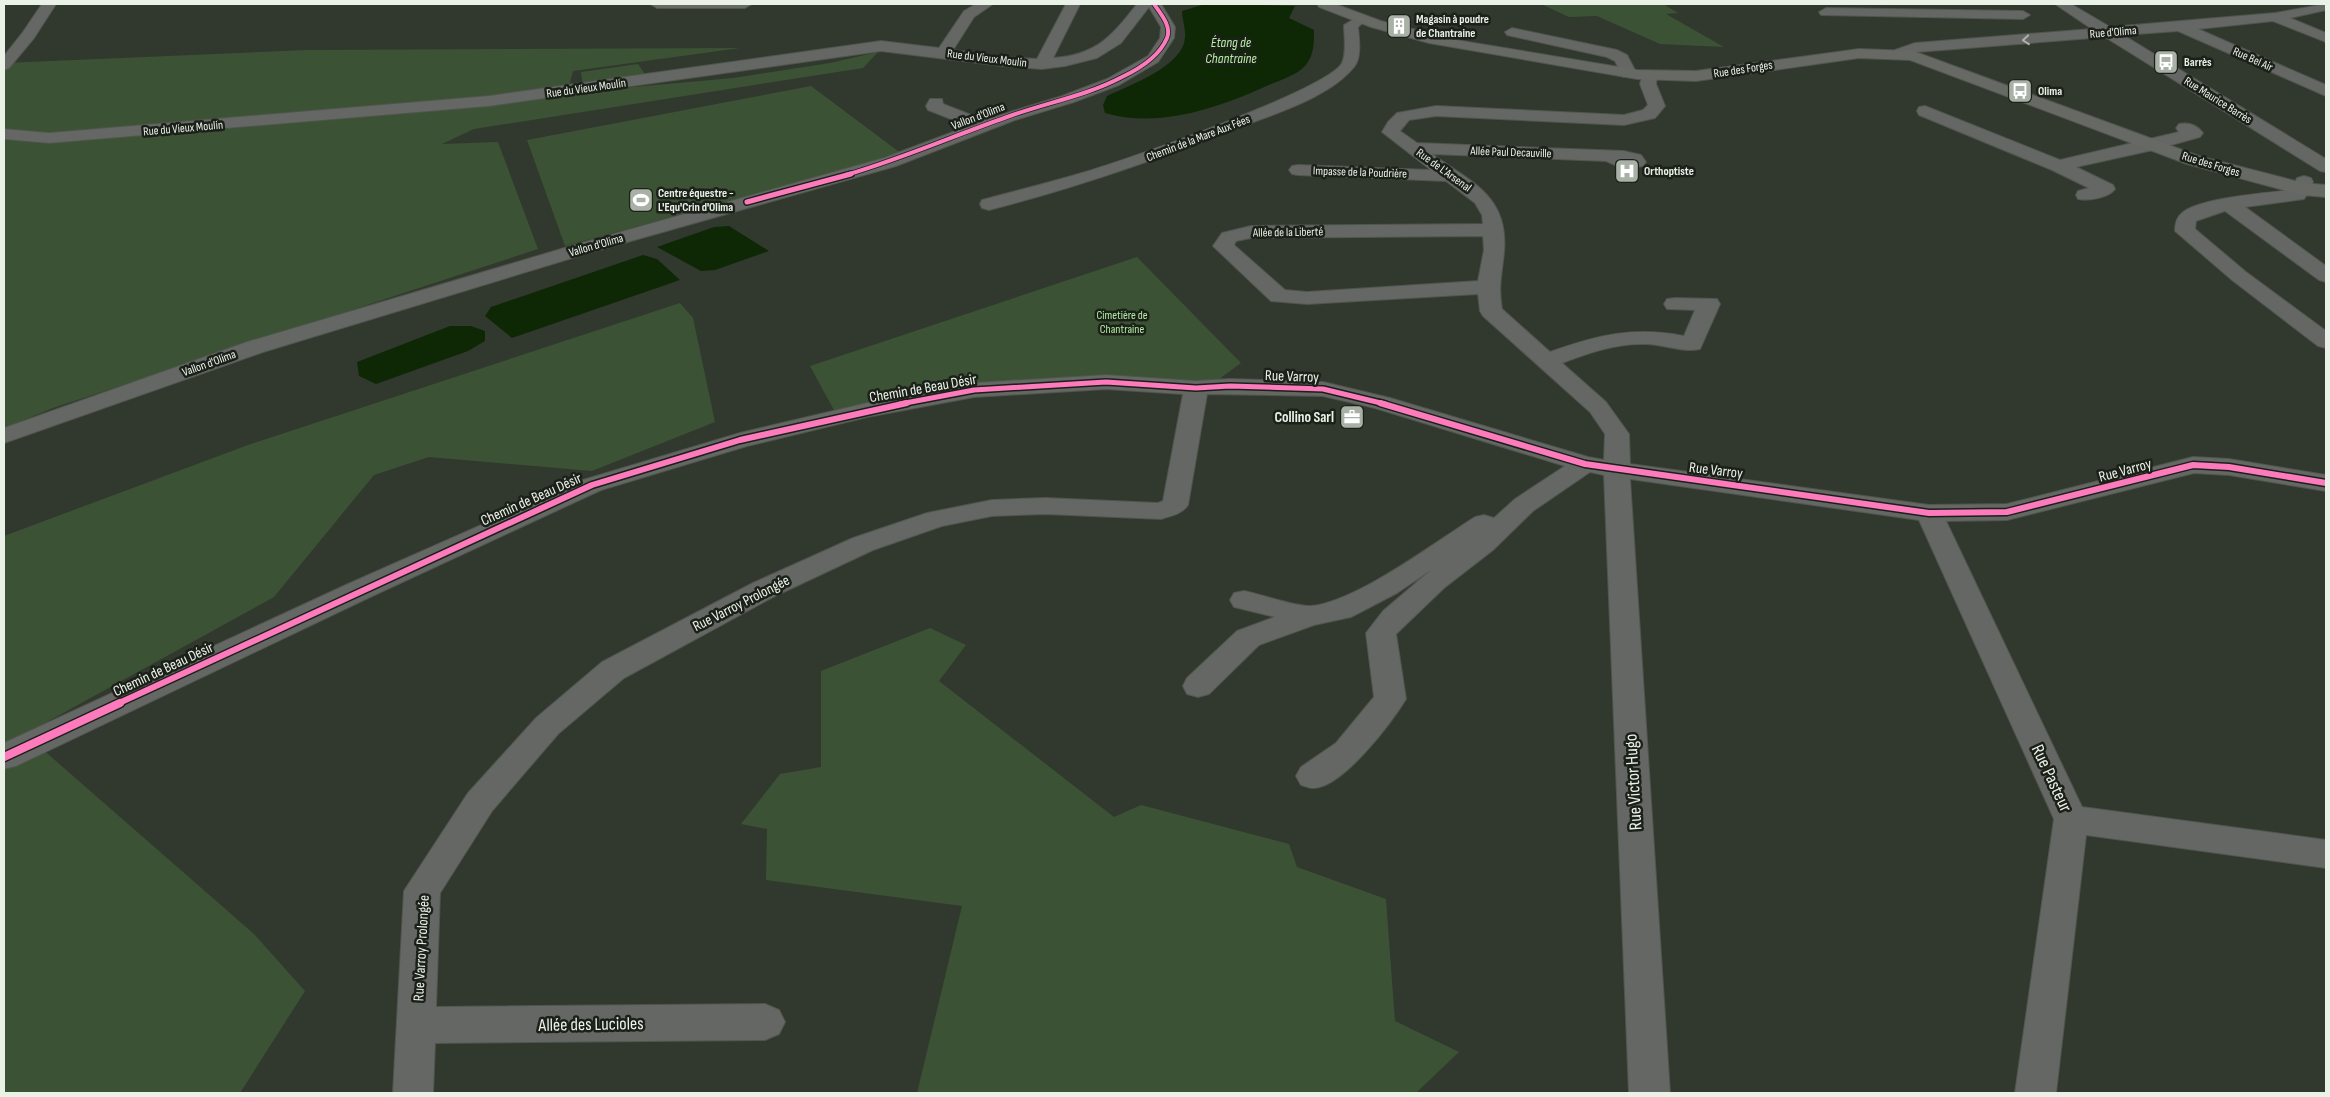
<svg xmlns="http://www.w3.org/2000/svg" width="2330" height="1097" viewBox="0 0 2330 1097" font-family="'Sofia Sans Condensed',sans-serif">
	<style>
		.green { fill: #3c5234 }
		.water { fill: #0e2805 }
		.lines { fill: none; stroke-linecap: round; stroke-linejoin: round }
		.street-casing { stroke: #4f554d; stroke-width: 2 }
		.secondary-casing { stroke: #4f554d; stroke-width: 2 }
		.street { fill: #646764; fill-rule: evenodd }
		.secondary { fill: #676965; fill-rule: evenodd }
		.cycleway-far3-casing { stroke: #1b2019; stroke-width: 5.5 }
		.cycleway-far2-casing { stroke: #1b2019; stroke-width: 8 }
		.cycleway-far1-casing { stroke: #1b2019; stroke-width: 9 }
		.cycleway-casing { stroke: #1b2019; stroke-width: 11 }
		.cycleway-far3 { stroke: #fd7abc; stroke-width: 4 }
		.cycleway-far2 { stroke: #fd7abc; stroke-width: 5 }
		.cycleway-far1 { stroke: #fd7abc; stroke-width: 6 }
		.cycleway { stroke: #fd7abc; stroke-width: 8 }
		.oneway { stroke: #aeb3ad }
		.labels { text-anchor: middle; stroke-width: 5; stroke-linejoin: round; paint-order: stroke }
		.far-poi-label { font-size: 12px; font-weight: bold; fill: #eaf2e8; stroke: #1b2019; text-anchor: start }
		.far-street-label { font-size: 12px; fill: #eaf2e8; stroke: #1b2019 }
		.far-park-label { font-size: 12px; fill: #b4eda0; stroke: #1b2019 }
		.far-water-label { font-size: 14px; font-style: italic; fill: #b6efa1; stroke: #1b2019 }
		.street-label { font-size: 15px; fill: #eaf2e8; stroke: #1b2019 }
		.poi-label { font-size: 15px; font-weight: bold; fill: #eaf2e8; stroke: #1b2019; text-anchor: end }
		.near-street-label { font-size: 18px; fill: #eaf2e8; stroke: #1b2019 }
	</style>
	<rect width="100%" height="100%" fill="#31382e"/>
	<g class="green">
		<path d="M1541,4h122l15,9 -12,1 58,33 -64,-3 -63,-28 -28,1z"/>
		<path d="M740,48l-167,23 -6,22 166,-15 97,-15 48,-11 -15,16 -389,61 -32,15 56,-2 40,107 -485,159 -49,20v-365l303,-13z"/>
		<path d="M638,64l9,13 -64,9 -2,-14z"/>
		<path d="M811,86l91,68 -337,92 -38,-106z"/>
		<path d="M1137,257l104,106 -30,22 -116,-9 -260,36 -25,-46z"/>
		<path d="M680,303l13,15 22,104 -123,49 -163,-14 -55,18 -100,122 -249,137 229,200 51,57 -65,102h-236v-557l244,-91z"/>
		<path d="M930,628l36,17 -27,36 175,136 27,-12 148,39 8,23 89,32 9,122 64,31 -43,41h-499l45,-187 -196,-26 1,-51 -26,-5 39,-50 41,-7v-96z"/>
	</g>
	<g class="water">
		<path d="M1226,4l69,2 -6,12 25,12c0,13 0,26 -9,36 -7,8 -24,14 -34,18 -50,23 -111,45 -166,29l-2,-8 4,-9c23,-11 76,-30 78,-58 1,-9 -3,-19 -3,-27l20,-6z"/>
		<path d="M729,226l40,25 -54,19 -14,1 -44,-24 57,-20z"/>
		<path d="M643,255l14,4 23,21 -168,58 -27,-22 6,-9z"/>
		<path d="M450,326h21l14,5v10l-17,10 -92,33 -17,-8 -2,-14z"/>
	</g>
	<g class="lines">
		<defs>
			<g id="street">
				<path d="M42,4h14l-22,34 -25,30 -5,2v-14l19,-24z"/>
				<path d="M976,4h17l-19,13 -21,33 50,7 34,2 29,-55h14l-27,54c44,-3 59,-22 84,-54h24l14,23 -1,11 -16,24 -39,23 -45,17 -59,18 -119,46 -304,86 -329,100 -259,91v-15l243,-86 331,-98 306,-86 85,-32 -41,-16 -2,-4 4,-7h12l1,5 41,16 78,-24 45,-17 41,-23 12,-18 1,-11 -12,-20 -28,36 -24,15 -32,8 -23,3 -39,-3 -122,-15 -392,55 -440,37 -45,-4v-10l45,4 440,-37 392,-55 58,7 25,-37z"/>
				<path d="M2055,4h16l39,23 165,-14 51,-9v6l-36,8 36,15v9l-53,-21 -75,8 128,56v11l-148,-65 -55,4 203,124v13l-6,-1 -215,-134 -188,15 -17,6 -8,-5 3,-3 20,-7 177,-14z"/>
				<path d="M1826,8l197,3 7,4 -7,4 -202,-4 -2,-3z"/>
				<path d="M1359,16l7,4 -8,7c1,11 4,31 -4,40 -24,30 -78,46 -113,60 -83,32 -166,61 -252,83l-7,-2 -2,-4 2,-4c37,-10 74,-19 110,-30 38,-12 235,-80 250,-107 5,-11 2,-27 2,-38z"/>
				<path d="M1512,28l105,22 10,5 10,19 -2,3h-12l-8,-16 -8,-4 -100,-22 -2,-3z"/>
				<path d="M1649,71l8,5 -1,8 9,22 -10,12 -31,7 -188,-9 -27,4 -9,11 17,12 207,8 17,4 5,7 -3,4 -19,3 -18,-8 -174,-7c39,28 77,42 72,98 -2,22 -6,34 -2,57l48,43c47,-17 84,-26 134,-16l11,-26 -28,-1 -3,-5 3,-5 8,-1 42,1 3,5 -20,45c-17,4 -37,-5 -54,-5 -30,-1 -57,9 -84,19l44,39 23,32 1,30 299,41 78,-1 186,-47 36,2 97,16v16l-97,-16 -35,-2 -187,47 -61,1 136,286 244,33v28l-240,-33 -30,258h-41l39,-274 -135,-299 -289,-41 40,614h-41l-25,-618 -14,-3 -57,39 -40,39 -49,38 -48,46 10,65c-14,23 -65,91 -94,89 -3,0 -7,-2 -11,-3l-5,-9 5,-9 35,-24 38,-46 -8,-64 17,-22 48,-41 -34,23 -46,24 -37,8 -55,20 -50,49 -11,3 -11,-3 -4,-8 4,-8 50,-47 38,-14 -41,-10 -4,-7 4,-7 10,-2c16,3 52,16 67,15 45,-4 123,-63 164,-89l9,-2 10,3 21,-19 50,-33 -190,-58 -52,-12 -116,-2 -19,111c-6,9 -17,11 -27,14l-115,-5 -54,2 -50,10 -69,24 -100,47 -149,81 -66,56 -66,77 -52,82 -4,114 329,-3 14,6 6,12 -6,12 -14,6 -330,3 -2,50h-40l11,-202 64,-98 68,-75 66,-56 151,-79 100,-45 74,-25 65,-13 54,-2 112,5 5,-2 20,-107 -77,-5 -132,8 -107,20 -120,29 -146,44 -233,108 -352,168 -12,3v-26l344,-159 235,-104 157,-47 127,-30 107,-20 132,-8 90,6 34,-2 93,3 67,16 198,59 16,3 1,-26 -15,-22 -107,-96 -3,-5 -2,-17 -171,10 -36,-3 -58,-55 9,-13 29,-7 232,-2 -1,-9 -7,-12 -29,-22 -148,-6 -6,-1 -3,-4 3,-4 6,-1 133,5 -49,-38 6,-10 9,-9 39,-7 188,9 19,-5 5,-5 -8,-21 3,-11zM1483,236l1,14 -6,31 -171,11 -22,-2 -51,-45 2,-4 15,-3z"/>
				<path d="M1925,106l135,54 119,-28 -3,-4 3,-4c9,-2 18,1 24,9l-3,4 -47,13 -77,17 37,18 2,4c-6,9 -27,12 -37,10l-2,-4 2,-4 11,-3 -37,-18 -133,-55 -2,-4 2,-4z"/>
				<path d="M2304,176l7,2 2,4 -2,7 -7,10 -59,8 81,59v16l-7,-2 -94,-69 -29,10 -1,8 51,43 80,59v17l-8,-2 -86,-66 -57,-49c0,-7 1,-13 7,-18 17,-15 84,-20 109,-23l6,-12z"/>
			</g>
			<g id="secondary">
				<path d="M650,4h102l-7,4h-88z"/>
				<path d="M1317,4h18l46,17 75,19 181,30 59,1 163,-22 54,2 286,105 104,27 23,2v12l-24,-2 -115,-31 -277,-104 -51,-2 -163,23 -59,-2 -208,-36 -58,-16 -52,-20z"/>
			</g>
		</defs>
		<use href="#street" class="street-casing"/>
		<use href="#secondary" class="secondary-casing"/>
		<use href="#street" class="street"/>
		<use href="#secondary" class="secondary"/>
		<defs>
			<path id="cycleway-far3" d="M846,175c55,-16 107,-39 161,-58 38,-14 79,-21 115,-40 17,-8 37,-20 45,-39 5,-12 -7,-25 -13,-34"/>
			<g id="cycleway-far2">
				<path d="M747,202l104,-28"/>
				<path d="M900,404l74,-14 132,-8 90,6 34,-2 93,3 62,15"/>
			</g>
			<g id="cycleway-far1">
				<path d="M1380,403l205,61 344,49 78,-1 186,-47 36,2 97,16"/>
				<path d="M117,704l475,-219 148,-45 167,-37"/>
			</g>
			<path id="cycleway" d="M4,757l116,-54"/>
		</defs>
		<use href="#cycleway-far3" class="cycleway-far3-casing"/>
		<use href="#cycleway-far2" class="cycleway-far2-casing"/>
		<use href="#cycleway-far1" class="cycleway-far1-casing"/>
		<use href="#cycleway" class="cycleway-casing"/>
		<use href="#cycleway-far3" class="cycleway-far3"/>
		<use href="#cycleway-far2" class="cycleway-far2"/>
		<use href="#cycleway-far1" class="cycleway-far1"/>
		<use href="#cycleway" class="cycleway"/>
	</g>
	<defs><path id="oneway-chevron" d="M-2-3.5L2.5 0L-2 3.5" fill="none" stroke-width="1.6" stroke-linecap="round" stroke-linejoin="round" transform="scale(1.25)"/></defs>
	<use class="oneway" href="#oneway-chevron" transform="translate(2026 40) rotate(175)"/>
	<defs>
		<symbol id="building-square" viewBox="-11 -11 22 22"><rect x="-9" y="-9" width="18" height="18" rx="4" fill="#a9b1a7" stroke="#1b2019"/><path d="M-4-6H4V6H1V3H-1V6H-4ZM-2.5-4.3h1.7v1.8h-1.7ZM.8-4.3h1.7v1.8H.8ZM-2.5-1h1.7V.8h-1.7ZM.8-1h1.7V.8H.8Z" fill="#fff"/></symbol>
		<symbol id="bus-square" viewBox="-11 -11 22 22"><rect x="-9" y="-9" width="18" height="18" rx="4" fill="#a9b1a7" stroke="#1b2019"/><path d="M-5-6H5V4H4V6H2V4H-2V6H-4V4H-5ZM-3.5-4V0h7V-4ZM-3.5 1.2v1.5H-2V1.2ZM2 1.2v1.5H3.5V1.2Z" fill="#fff"/></symbol>
		<symbol id="hospital-square" viewBox="-11 -11 22 22"><rect x="-9" y="-9" width="18" height="18" rx="4" fill="#a9b1a7" stroke="#1b2019"/><path d="M-5-5h3v3.5h4V-5h3V5h-3V1.5h-4V5h-3Z" fill="#fff"/></symbol>
		<symbol id="stadium-square" viewBox="-11 -11 22 22"><rect x="-9" y="-9" width="18" height="18" rx="4" fill="#a9b1a7" stroke="#1b2019"/><path d="M0-5a6.5 5 0 1 0 0 10a6.5 5 0 1 0 0-10ZM-3.5-1.8h7v3.6h-7Z" fill="#fff"/></symbol>
		<symbol id="office-square" viewBox="-11 -11 22 22"><rect x="-9" y="-9" width="18" height="18" rx="4" fill="#a9b1a7" stroke="#1b2019"/><path d="M-6-3h4V-5.5h4V-3h4V5H-6ZM-1-4.5V-3h2v-1.5ZM-6 0V1H6V0Z" fill="#fff"/></symbol>
	</defs>
	<g fill-rule="evenodd">
		<use href="#building-square" x="1385" y="12" width="28" height="28"/>
		<use href="#bus-square" x="2152" y="48" width="28" height="28"/>
		<use href="#bus-square" x="2006" y="77" width="28" height="28"/>
		<use href="#hospital-square" x="1613" y="157" width="28" height="28"/>
		<use href="#stadium-square" x="627" y="186" width="28" height="28"/>
		<use href="#office-square" x="1338" y="403" width="28" height="28"/>
	</g>
	<g class="labels">
		<g class="far-poi-label">
			<text x="1416" y="23">Magasin à poudre<tspan x="1416" dy="14">de Chantraine</tspan></text>
			<text x="2184" y="66">Barrès</text>
			<text x="2038" y="95">Olima</text>
			<text x="1644" y="175">Orthoptiste</text>
			<text x="658" y="197">Centre équestre -<tspan x="658" dy="14">L'Equ'Crin d'Olima</tspan></text>
		</g>
		<g class="far-street-label">
			<text transform="translate(2113 32) rotate(-5)" y="4">Rue d'Olima</text>
			<text transform="translate(987 58) rotate(7)" y="4">Rue du Vieux Moulin</text>
			<text transform="translate(2253 59) rotate(24)" y="4">Rue Bel Air</text>
			<text transform="translate(1743 69) rotate(-9)" y="4">Rue des Forges</text>
			<text transform="translate(586 88) rotate(-8)" y="4">Rue du Vieux Moulin</text>
			<text transform="translate(2218 100) rotate(32)" y="4">Rue Maurice Barrès</text>
			<text transform="translate(978 116) rotate(-21)" y="4">Vallon d'Olima</text>
			<text transform="translate(183 128) rotate(-5)" y="4">Rue du Vieux Moulin</text>
			<text transform="translate(1198 138) rotate(-21)" y="4">Chemin de la Mare Aux Fées</text>
			<text transform="translate(1511 152) rotate(2)" y="4">Allée Paul Decauville</text>
			<text transform="translate(2211 164) rotate(17)" y="4">Rue des Forges</text>
			<text transform="translate(1444 170) rotate(36)" y="4">Rue de L'Arsenal</text>
			<text transform="translate(1360 172) rotate(2)" y="4">Impasse de la Poudrière</text>
			<text transform="translate(1288 232) rotate(-1)" y="4">Allée de la Liberté</text>
			<text transform="translate(596 245) rotate(-16)" y="4">Vallon d'Olima</text>
			<text transform="translate(209 363) rotate(-20)" y="4">Vallon d'Olima</text>
		</g>
		<g class="far-park-label">
			<text x="1122" y="319">Cimetière de<tspan x="1122" dy="14">Chantraine</tspan></text>
		</g>
		<g class="far-water-label">
			<text x="1231" y="47">Étang de<tspan x="1231" dy="16">Chantraine</tspan></text>
		</g>
		<g class="street-label">
			<text transform="translate(1292 376) rotate(2)" y="5">Rue Varroy</text>
			<text transform="translate(923 388) rotate(-10)" y="5">Chemin de Beau Désir</text>
			<text transform="translate(1716 470) rotate(7)" y="5">Rue Varroy</text>
			<text transform="translate(2125 470) rotate(-15)" y="5">Rue Varroy</text>
			<text transform="translate(531 499) rotate(-24)" y="5">Chemin de Beau Désir</text>
			<text transform="translate(741 603) rotate(-27)" y="5">Rue Varroy Prolongée</text>
			<text transform="translate(163 669) rotate(-25)" y="5">Chemin de Beau Désir</text>
			<text transform="translate(421 948) rotate(-87)" y="5">Rue Varroy Prolongée</text>
		</g>
		<g class="poi-label">
			<text x="1334" y="422">Collino Sarl</text>
		</g>
		<g class="near-street-label">
			<text transform="translate(2052 778) rotate(65)" y="6">Rue Pasteur</text>
			<text transform="translate(1633 782) rotate(-93)" y="6">Rue Victor Hugo</text>
			<text transform="translate(591 1024) rotate(-1)" y="6">Allée des Lucioles</text>
		</g>
	</g>
	<rect width="2330" height="1097" fill="none" stroke="#eaf2e8" stroke-width="10"/>
</svg>
